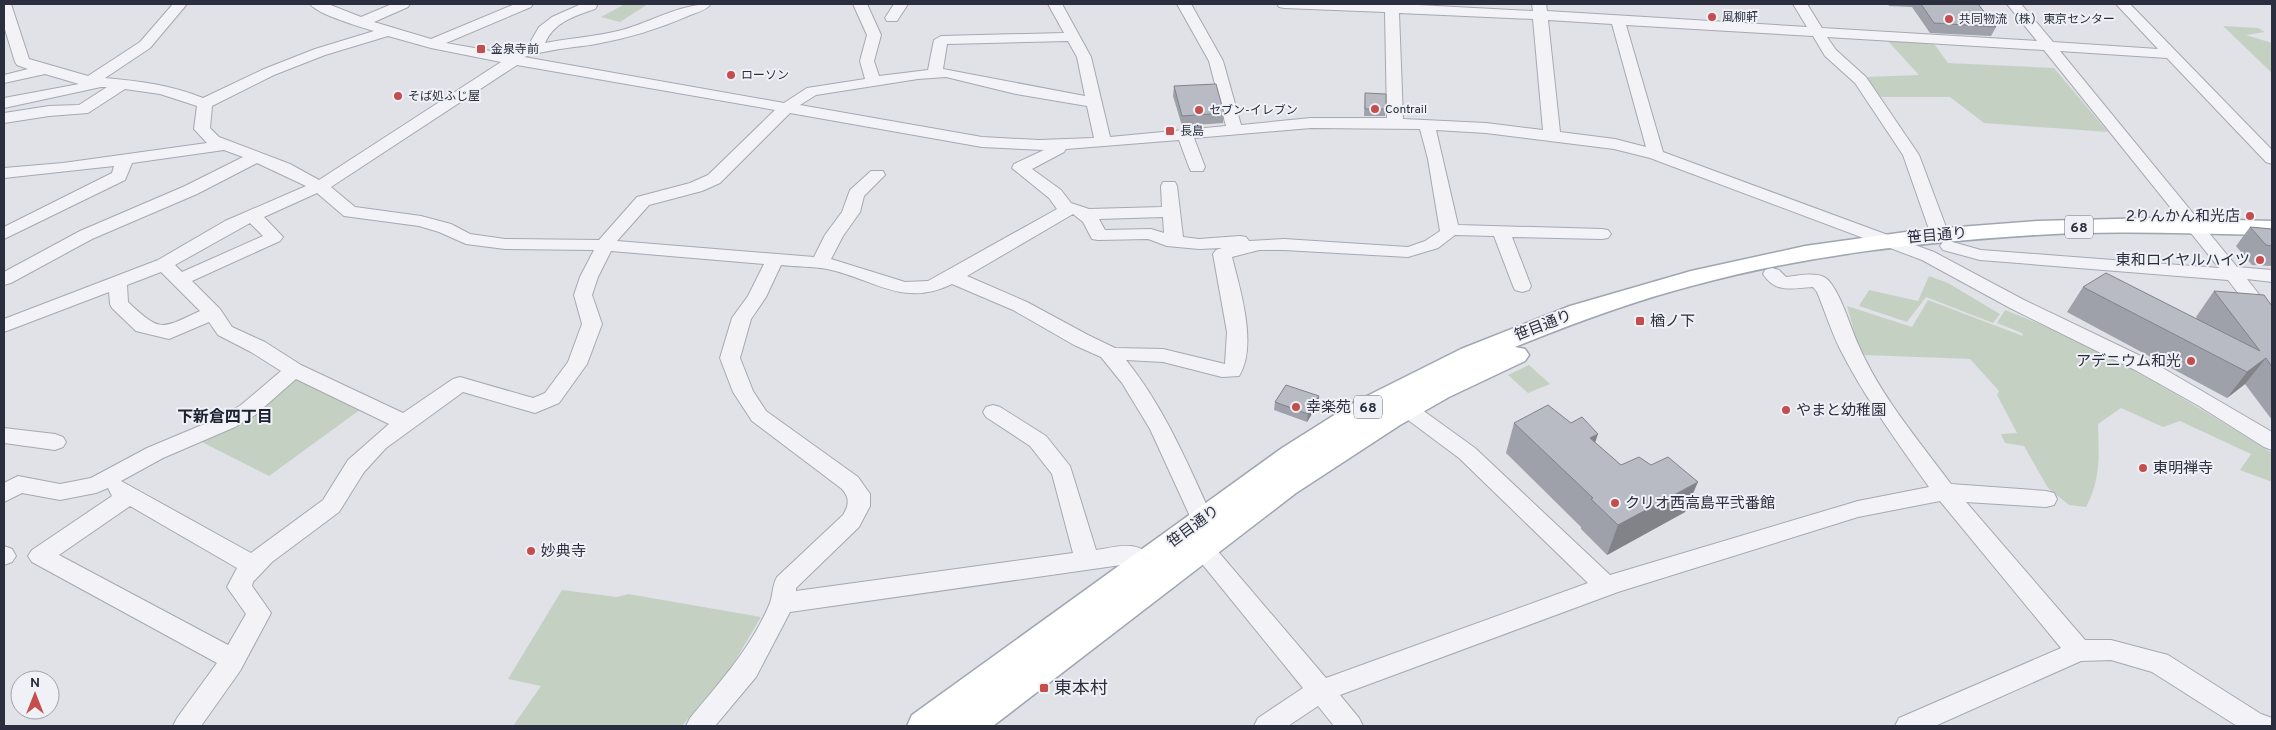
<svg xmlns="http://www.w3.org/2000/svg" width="2276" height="730" viewBox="0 0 2276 730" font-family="Overpass,'Noto Sans JP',sans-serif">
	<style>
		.green { fill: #c4d1c2 }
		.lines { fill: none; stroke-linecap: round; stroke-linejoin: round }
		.minor-casing { stroke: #a6a8b2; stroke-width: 2 }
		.major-casing { stroke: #a0a5b3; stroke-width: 3 }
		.minor { fill: #f3f3f7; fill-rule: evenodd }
		.major { fill: #fff; fill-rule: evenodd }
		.wall { fill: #9ea1a9 }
		.shaded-wall { fill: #818389 }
		.building { fill: #b8bbc4; stroke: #818389 }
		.poi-dot { fill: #c44e4e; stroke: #f0f1f6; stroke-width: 2 }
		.labels { text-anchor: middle; stroke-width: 4; stroke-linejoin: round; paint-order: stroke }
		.far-poi-label { font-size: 12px; fill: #2a2e3e; stroke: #f0f1f6; text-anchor: start }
		.shield { fill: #f0f1f6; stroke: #656875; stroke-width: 1 }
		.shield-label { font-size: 14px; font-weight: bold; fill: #2a2e3e }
		.poi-label { font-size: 15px; fill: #2a2e3e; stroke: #f0f1f6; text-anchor: start }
		.street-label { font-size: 15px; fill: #2a2e3e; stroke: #f0f1f6 }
		.neighbourhood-label { font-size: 16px; font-weight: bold; fill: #1c202f; stroke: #f0f1f6 }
		.near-poi-label { font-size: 18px; fill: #2a2e3e; stroke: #f0f1f6; text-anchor: start }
	</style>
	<rect width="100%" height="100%" fill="#e0e2e8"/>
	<g class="green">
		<path d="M625,4h23l-28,18 -19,-5z"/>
		<path d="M2223,26l35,2 7,4 -19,3 26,8v30z"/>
		<path d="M1887,40l45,1 16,22 106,5 54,64 -124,-9 -34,-26h-69l-15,-20 53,-2z"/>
		<path d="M1929,276l19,7 52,31 -7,9 -67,-26 -19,25 -48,-16 10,-16 49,11z"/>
		<path d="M1928,300l95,36 -1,-3 -25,-10 8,-13c95,36 182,90 267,143v29l-32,-12 11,-16 -71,-33 -17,6 -42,-19 -23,16c1,32 3,55 -12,83l-17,-2 -21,-17 -24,-42 -19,-3 -4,-9 16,-1 -20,-38 2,-4 -29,-32 -106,-4 -7,-13 -10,-36 65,21z"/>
		<path d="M1529,365l21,19 -22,9 -20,-18z"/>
		<path d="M299,378l62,31 -92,67 -71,-36 89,-57z"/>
		<path d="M562,590l55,7 11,-3 133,23 -29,49 -50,60h-169l28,-40 -33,-7z"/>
	</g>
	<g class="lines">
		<defs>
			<g id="minor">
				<path d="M4,4h7l18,55 59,17 52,-34 33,-38h14l-37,44 -45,30c34,3 66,7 98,20l61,-29 51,-20 59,-18c-14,-4 -57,-17 -64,-27h18l33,13 31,-13h18l-2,3 -34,15 57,17 84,-35h18l-2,3 -85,36 62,11 20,-8 11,-19 13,-10 27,-12 -1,-1h17l2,2 -2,3c-20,7 -41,13 -50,34 25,-5 51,-6 77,-13 29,-8 58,-26 89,-26 -4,6 -16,9 -23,12 -30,13 -60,22 -92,28 -24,4 -48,5 -72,13l260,46 23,-15 58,-9 -5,-18 7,-26 -14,-31h14l14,31 -7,26 5,15 49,-6 6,-30 7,-4 123,-3 -16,-29h14l29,53 19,80 116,-11 -17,-65 -32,-57h14l32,57 18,64 70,-7h76l-2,-106 -101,-4 -5,-1 -2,-3h122l134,7 -1,-7h14l1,7 260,16 -14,-23h14l15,24 215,13 -30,-37h14l32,38 105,7 -42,-45h14l142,146v14l-6,-2 -99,-104 -107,-7 177,216 35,3v12l-25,-3 25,32v19l-7,-2 -37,-48 -248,-20 -37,-10 -3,-4 3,-4 6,-1 32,9 238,18 -175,-218 -217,-13 9,13 30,27 53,78 30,80 -3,4h-12l-3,-4 -28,-80 -48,-72 -30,-27 -12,-20 -187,-11 37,127 271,100 90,48 125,60 123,72v18l-8,-3 -65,-41 -64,-36 -125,-62 -88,-48 -272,-102 -36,-9 -128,-16 -50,-3 22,95 144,4 6,1 3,4 -3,4 -6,1 -90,-2 19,49 -2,4 -7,2 -7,-2 -2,-4 -19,-50 -39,-1 -17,13 -30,9 -124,-7h-25l-27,7c8,32 26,89 7,119l-17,1 -59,-15 -37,-2c38,47 62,104 87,159l-3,6 -8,3 -8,-3 -44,-96 -28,-46 -21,-26 -27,-12 -61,-35 -61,-26c-49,24 -78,-5 -125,-15 -15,-3 -31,-2 -46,-4l-15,32 -15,22 -11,39 13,33 13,20 92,66 12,17v12l-11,21 -63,61v3l277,-38 -21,-79 -22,-28 -44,-29 -3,-5 3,-5 7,-2 7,2 46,29 24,30 26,84c21,-3 45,-12 58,12l-4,7 -8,2 -14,-7 -338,48 -34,65 -41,49h-29l4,-8c30,-36 62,-71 80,-115 3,-8 2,-17 7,-26l66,-62c6,-10 7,-17 -1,-26l-90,-68 -19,-29 -13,-34 12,-40 16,-22 16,-32 -153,-13 -13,26 -6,18 10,29 -15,40 -28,39 -24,10 -72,-21 -77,56 -22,24 -25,40 -67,50 -19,20 -1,4 19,27 -31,58 -39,55h-28l4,-8 40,-55 -185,-101 -4,-6 4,-6 80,-54 -4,-8 -12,5 -36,7 -38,-7 -18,9v-19l14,-7 42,8 31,-6 56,-30 74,-31 20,-12 40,-34 -30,-19 -33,-17 -9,-13 -40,17 -33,-8 -24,-23 -2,-4 -1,-12 -105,40v-13l154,-59 67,-39 81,-35 -49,-23 -60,31 -105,45 -81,44 -7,2v-13l76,-41 105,-45 58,-29 -19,-7 -92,13 -7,17 -121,59v-12l108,-54 2,-7 -110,12v-10l59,-5 144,-20 -13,-14 3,-23 -37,-12 -35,-5 -37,24 -39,3 -45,7v-10l45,-7 30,-1 28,-18h-6l-97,21v-10l75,-14 -34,-10 -41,9v-8l24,-6 -11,-4 -2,-3 -11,-36zM1399,13l134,6 10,111 -57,-7 -83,-4zM1548,20l64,4 34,123 -31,-8 -55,-7zM388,36l43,12 70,14 -182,118 -29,-16 -71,-27 -9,-9 2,-22 62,-31 51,-20zM1068,41l9,16 8,39 -142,-27 4,-25zM517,65l258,45 -67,65 -18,8 -53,14 -38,43 -94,-1 -35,-5 -19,-10 -30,-8 -66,-9 -24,-20zM946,77l70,17 71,12 7,32 -55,2 -57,-3 -182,-32 16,-10 102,-16zM790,113l192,34 62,3 -30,14 -2,4 37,30 8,11 -129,72 -23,1 -74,-23 12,-23 17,-24 4,-16 21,-21 -2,-4h-12l-21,19 -8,22 -17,23 -11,22 -197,-16 32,-36 53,-14 18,-8zM1311,128l109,1 8,30 12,72 -15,10 -17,6 -124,-8 -35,2 -3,-4 -6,-1 -41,3 -16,-2 -6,-51 -2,-4h-12l-2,4 1,21 -73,2 -18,-6 -10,-13 -29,-21 32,-17 2,-3 113,-9 10,27 2,4h12l2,-4 -11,-29zM317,193l27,23 75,10 20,6 27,12 39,5 89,1 -14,27 -6,18 8,29 -14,38 -23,31 -12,5 -73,-21 -7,2 -50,34 -102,-48 -36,-23 -33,-15 -12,-18 -28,-28 88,-40 3,-4 -19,-20zM1073,214l10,8 9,17 6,1 50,-1 19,7 32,3 23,-1 -6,2 -3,4 14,78 -2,32 -62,-15 -48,-1 -27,-13 -61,-33 -60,-26zM1163,217l1,16 -13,-4 -46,1 -6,-11zM250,223l13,13 -81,36 -7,-7zM161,272l39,39c-39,18 -39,22 -72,-9l-1,-17zM296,379l93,45 -41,36 -25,40 -72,53 -130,-72 42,-23 72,-31 20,-12zM130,506l107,62 -10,19 19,27 -18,31 -169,-90z"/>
				<path d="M894,4h14l-11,17h-10l-2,-3z"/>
				<path d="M1772,268l7,2 7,7c10,-1 28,-5 38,0 14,7 27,52 34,67 21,50 61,97 93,140l95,7 8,2 3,6 -3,6 -8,2 -80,-5 119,138h26l57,15 93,59 11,4v8h-35l-85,-54 -41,-12 -30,1 -146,65h-40l4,-8 162,-70 -121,-147 -82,16 -240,75 -278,103 19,23 4,8h-29l-16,-20 -30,20h-34l4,-8 45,-30 -109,-134 -4,-6 4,-6 8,-3 8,3 116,136 262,-95 -129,-125 -59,-44 -3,-5 3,-5 7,-2 7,2 61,44 135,127 248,-74 71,-14c-32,-45 -64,-89 -89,-138 -9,-18 -15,-38 -23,-57l-4,-5c-21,1 -37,7 -50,-13l2,-4z"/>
				<path d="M4,428l51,6 8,3 3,5 -3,5 -8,3 -51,-7z"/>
				<path d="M4,546l8,3 4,7 -4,6 -8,3z"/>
			</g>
			<path id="major" d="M2155,218l117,3v14c-79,-1 -157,-5 -236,0 -114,7 -230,20 -341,50 -62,16 -121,38 -180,62l10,2 4,6 -4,6 -76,36 -49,28 -104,68 -303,233h-86l5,-11 370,-267 73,-46 106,-53 109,-43 121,-35 114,-25 115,-16 117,-9z"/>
		</defs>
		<use href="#minor" class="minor-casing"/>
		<use href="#major" class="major-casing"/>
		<use href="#minor" class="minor"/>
		<use href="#major" class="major"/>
	</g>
	<g class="wall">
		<path d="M1888,4h90l18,23 -5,9 -61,-3 -18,-26 -23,-1z"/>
		<path d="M1174,86l50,27 -1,10 -41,3 -9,-30z"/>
		<path d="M1365,93l21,16 -1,7h-21z"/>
		<path d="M2250,227l22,2v37l-20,-1 -16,-19z"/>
		<path d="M2083,287l115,33 -2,-3 18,-26 58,15v114l-27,-36 -18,14 -160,-86z"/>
		<path d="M1319,396l-1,8 -11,18 -33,-12 1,-8z"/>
		<path d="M1514,423l81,20 26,22 64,47 -78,43 -26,-26v-2l-75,-74z"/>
	</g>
	<g class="shaded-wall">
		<path d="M2266,358l-21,26 -18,14 20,-26z"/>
		<path d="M1319,396l-1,8 -11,18 1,-8z"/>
		<path d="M1598,434l-10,30 2,-26z"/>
		<path d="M1698,482l-13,30 -78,43 11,-30z"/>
	</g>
	<g class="building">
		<path d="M1921,4h57l18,23 -62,-4z"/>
		<path d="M1216,84l8,29 -42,3 -8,-30z"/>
		<path d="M1365,93l21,1v15h-21z"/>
		<path d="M2250,227l22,2v17l-6,-1z"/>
		<path d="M2106,273l154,78 -46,-60 50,4 8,11v61l-6,-9 -19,14 -164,-85z"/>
		<path d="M1286,385l33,11 -11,18 -33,-12z"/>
		<path d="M1548,405l23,18 11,-6 16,17 -8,4 31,27 18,-8 12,8 17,-8 30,25 -80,43 -27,-26 2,-1 -79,-75z"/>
	</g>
	<g class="poi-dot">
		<circle cx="1712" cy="17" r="5"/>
		<circle cx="1949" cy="19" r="5"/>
		<rect x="476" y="44" width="10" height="10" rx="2.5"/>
		<circle cx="731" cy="75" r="5"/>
		<circle cx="398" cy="96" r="5"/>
		<circle cx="1375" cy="109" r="5"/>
		<circle cx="1199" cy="110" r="5"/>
		<rect x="1165" y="126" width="10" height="10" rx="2.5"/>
		<circle cx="2250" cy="216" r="5"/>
		<circle cx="2260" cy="260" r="5"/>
		<rect x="1635" y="316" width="10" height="10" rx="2.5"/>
		<circle cx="2191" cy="361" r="5"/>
		<circle cx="1296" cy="407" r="5"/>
		<circle cx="1786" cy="410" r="5"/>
		<circle cx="2143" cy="468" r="5"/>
		<circle cx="1615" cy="503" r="5"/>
		<circle cx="531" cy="551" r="5"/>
		<rect x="1039" y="683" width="10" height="10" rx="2.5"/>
	</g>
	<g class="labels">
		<g class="far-poi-label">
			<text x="1722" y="21">風柳軒</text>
			<text x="1959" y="23">共同物流（株）東京センター</text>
			<text x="491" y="53">金泉寺前</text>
			<text x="741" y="79">ローソン</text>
			<text x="408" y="100">そば処ふじ屋</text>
			<text x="1385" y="113">Contrail</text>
			<text x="1209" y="114">セブン-イレブン</text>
			<text x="1180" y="135">長島</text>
		</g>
		<g class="shield">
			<rect x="2065" y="215.5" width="28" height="23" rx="4"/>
			<rect x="1354" y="395.5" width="28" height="23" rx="4"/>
		</g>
		<g class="shield-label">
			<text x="2079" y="232">68</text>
			<text x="1368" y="412">68</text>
		</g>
		<g class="poi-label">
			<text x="2240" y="221" text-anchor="end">2りんかん和光店</text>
			<text x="2250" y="265" text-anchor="end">東和ロイヤルハイツ</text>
			<text x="1650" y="326">楢ノ下</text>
			<text x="2181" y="366" text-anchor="end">アデニウム和光</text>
			<text x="1306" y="412">幸楽苑</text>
			<text x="1796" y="415">やまと幼稚園</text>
			<text x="2153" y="473">東明禅寺</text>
			<text x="1625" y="508">クリオ西高島平弐番館</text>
			<text x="541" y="556">妙典寺</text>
		</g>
		<g class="street-label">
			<text transform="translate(1937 235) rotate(-5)" y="5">笹目通り</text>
			<text transform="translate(1543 325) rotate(-21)" y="5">笹目通り</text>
			<text transform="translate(1193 526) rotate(-36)" y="5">笹目通り</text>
		</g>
		<g class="neighbourhood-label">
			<text x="225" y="422">下新倉四丁目</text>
		</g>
		<g class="near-poi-label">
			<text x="1054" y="694">東本村</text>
		</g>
	</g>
	<rect width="2276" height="730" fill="none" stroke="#2a2e3e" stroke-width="10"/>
	<g transform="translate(35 695)"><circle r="24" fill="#f0f1f6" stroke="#a1a3ac"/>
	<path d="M0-4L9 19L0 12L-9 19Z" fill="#c44e4e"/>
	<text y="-8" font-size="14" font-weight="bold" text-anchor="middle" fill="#2a2e3e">N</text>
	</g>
</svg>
